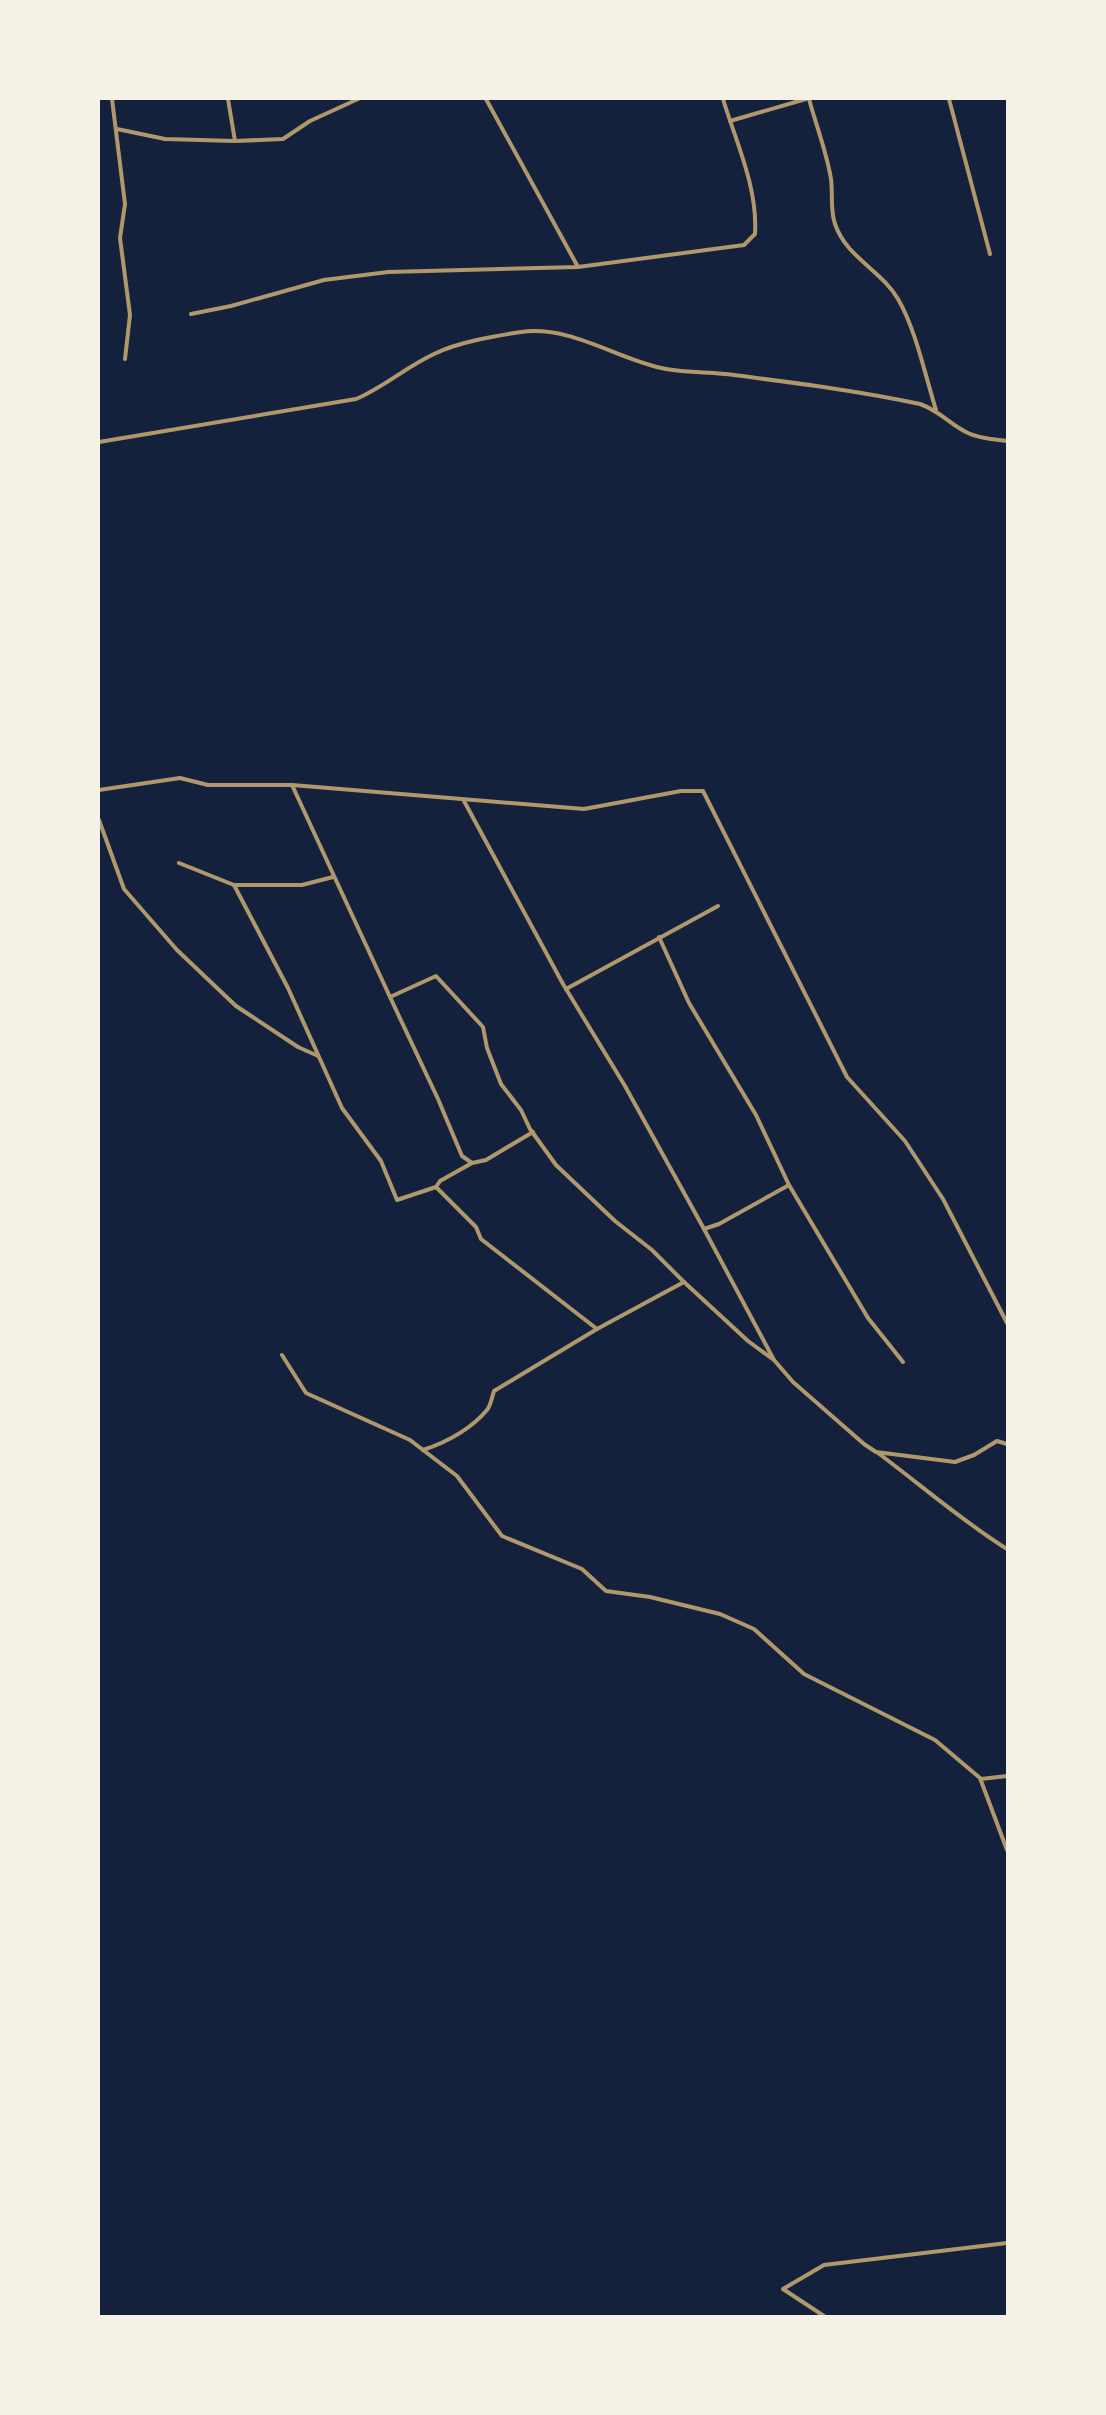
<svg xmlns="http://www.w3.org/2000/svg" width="1106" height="2415" viewBox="0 0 1106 2415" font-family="'Roboto Condensed',sans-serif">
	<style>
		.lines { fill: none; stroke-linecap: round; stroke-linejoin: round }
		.minor { stroke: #b1986c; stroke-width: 4 }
	</style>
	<rect width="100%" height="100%" fill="#14213d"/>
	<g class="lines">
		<g class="minor">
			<path d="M112,99l13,105 -5,34 10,77 -5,44"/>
			<path d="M228,99l7,42"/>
			<path d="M486,99l92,168"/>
			<path d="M809,99c7,26 18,54 22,80 2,15 -1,31 4,45 11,33 46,46 63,75 18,31 27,76 38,111"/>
			<path d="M949,99l41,155"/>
			<path d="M730,121l76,-22"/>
			<path d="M117,129l48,10 70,2 48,-2 27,-18 48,-22"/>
			<path d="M191,314l40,-8 93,-26 64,-8 190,-5 166,-22 11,-11c3,-46 -19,-92 -32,-135"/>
			<path d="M99,442l257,-43c28,-12 50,-32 78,-45 24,-12 61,-18 87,-22 51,-7 97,28 145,37 22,4 46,3 68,6 62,8 125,16 186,29 22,8 30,21 48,29 12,6 26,6 39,8"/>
			<path d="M292,785l292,24 97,-18h22l144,286 58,64 38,58 64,124"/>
			<path d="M99,790l81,-12 28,7h84l98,212 46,-21 47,51 4,21 14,36 20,26 9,19 26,36 59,56 37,29 32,32"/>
			<path d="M464,801l99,183 62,102 79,143 15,-5 70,-39"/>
			<path d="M99,820l25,69 53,61 59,56 62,41 20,9"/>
			<path d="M179,863l55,22h68l31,-8"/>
			<path d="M234,885l54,103 54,120 39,53 16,39 39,-13 40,40 5,12 116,90 87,-47 64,59 26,19"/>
			<path d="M659,937l30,66 67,112 33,70 79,133 35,44"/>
			<path d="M566,989l152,-83"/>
			<path d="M390,997l48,102 24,57 10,7 14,-3 47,-28"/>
			<path d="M436,1187l4,-6 32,-18"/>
			<path d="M704,1229l70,131 19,22 71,62 12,8 79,10 19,-7 23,-14 10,3"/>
			<path d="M282,1355l24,38 104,47 47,36 45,60 80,33 24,22 44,6 70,17 34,15 50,45 131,66 45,38 27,72"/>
			<path d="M423,1450c24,-8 47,-20 64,-40 4,-5 5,-13 7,-19l103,-62"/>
			<path d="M878,1453c43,32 84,68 129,96"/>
			<path d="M981,1779l26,-3"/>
			<path d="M824,2316l-41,-27 41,-24 183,-22"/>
		</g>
	</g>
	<rect width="1106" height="2415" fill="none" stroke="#f6f1e7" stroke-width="200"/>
</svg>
